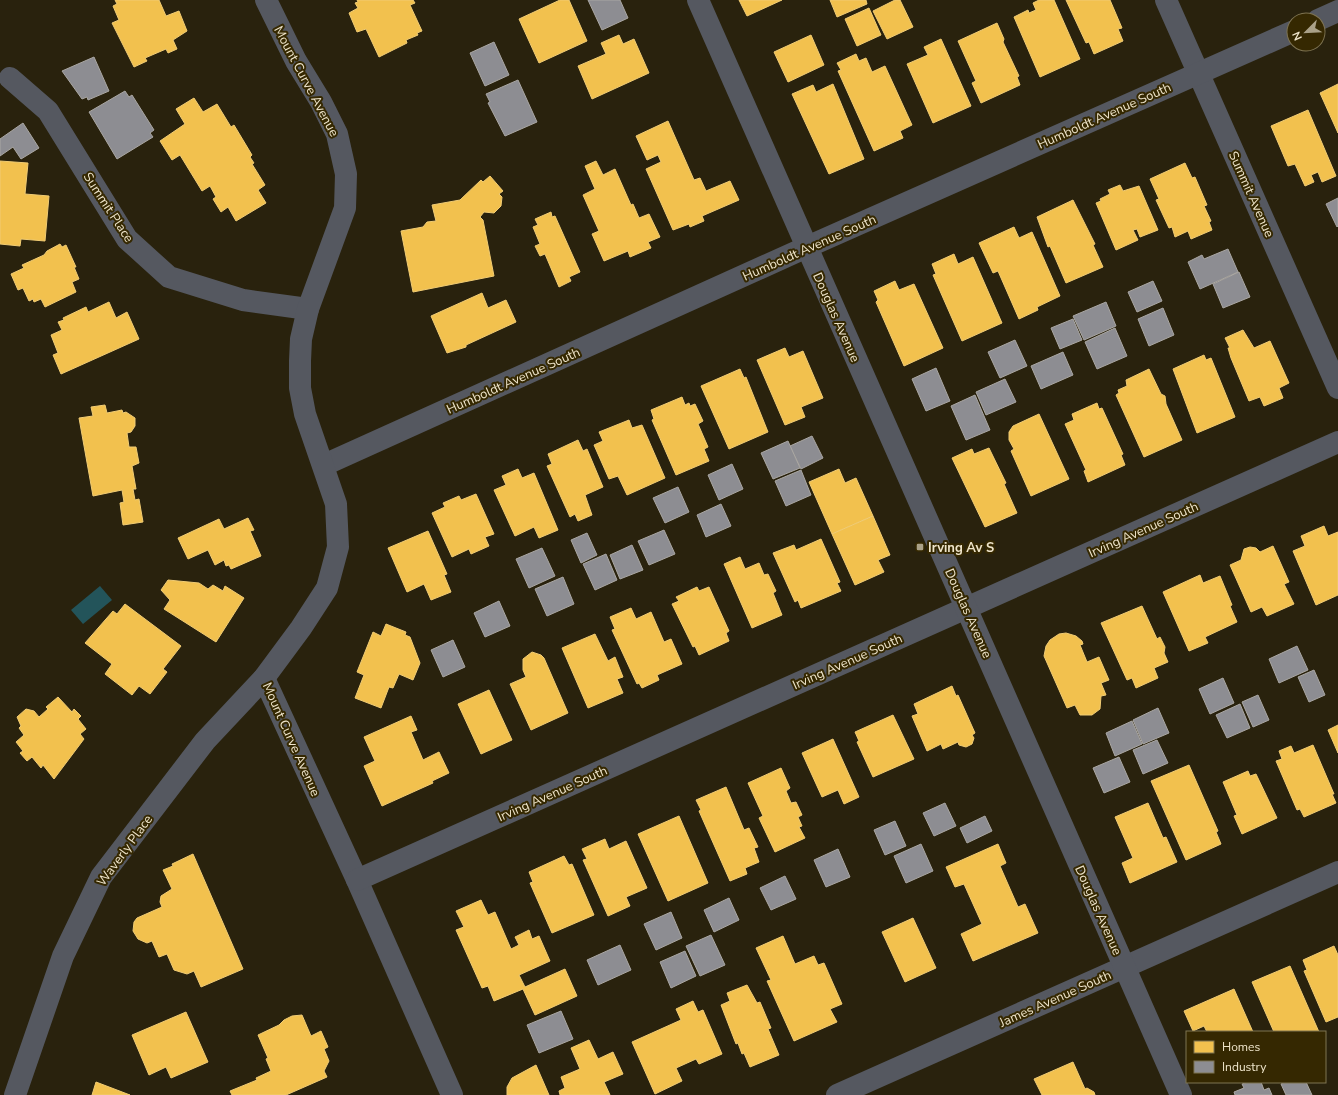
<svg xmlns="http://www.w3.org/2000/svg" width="1338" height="1095" viewBox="0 0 1338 1095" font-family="'Nunito Sans',sans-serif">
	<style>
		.water { fill: #23545a }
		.homes { fill: #f2c14e; stroke: #f1cc74 }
		.industry { fill: #8d8d92; stroke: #aaa7a3 }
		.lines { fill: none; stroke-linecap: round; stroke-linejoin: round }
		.minor { stroke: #555860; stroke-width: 22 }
		.tertiary { stroke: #555860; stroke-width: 22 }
		.poi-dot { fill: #aaa188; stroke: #352801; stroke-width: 1.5 }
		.labels { text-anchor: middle; stroke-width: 4; stroke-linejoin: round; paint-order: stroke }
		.street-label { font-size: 13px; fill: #efe5cb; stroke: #352801 }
		.poi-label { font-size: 13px; font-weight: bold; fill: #efe5cb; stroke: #352801; text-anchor: start }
	</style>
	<rect width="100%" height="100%" fill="#29220d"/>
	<path class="water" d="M100,586l12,14 -29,24 -12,-14z"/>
	<g class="homes">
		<path d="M115,0h44l7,16 13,-5 8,20 -14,9 4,9 -9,4 -2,-4 -21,9 2,3 -13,6 -22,-44 7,-3 -6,-14 4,-2z"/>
		<path d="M357,0h56l2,3 -5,2 12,26 -5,2 1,2 -12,5 1,3 -28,14 -13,-28 -9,3 -8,-19 9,-5 -3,-5 3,-1z"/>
		<path d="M560,0h9l18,41 -48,22 -20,-44z"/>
		<path d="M739,0h43l-35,16z"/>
		<path d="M830,0h36l1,4 -30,13z"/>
		<path d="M895,0h5l13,27 -26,12 -14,-28z"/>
		<path d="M1039,0h15l26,59 -40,18 -26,-60 14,-7 1,3 7,-3 -3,-7z"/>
		<path d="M1066,0h44l12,28 -4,1 5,12 -29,13 -5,-12 -3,1z"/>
		<path d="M869,8l12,27 -24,11 -12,-27z"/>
		<path d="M997,23l7,16 -1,3 16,34 -2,1 3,8 -39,18 -9,-20 4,-2 -18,-40z"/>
		<path d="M619,35l4,9 11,-5 15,34 -57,26 -14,-33 28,-12 -5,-11z"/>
		<path d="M811,35l13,30 -36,17 -14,-30z"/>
		<path d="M941,39l30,67 -38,17 -26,-59 21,-9 -4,-8z"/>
		<path d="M856,54l3,7 7,-3 6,14 13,-6 27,59 -12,6 3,7 -29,13 -36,-80 3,-1 -4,-7z"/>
		<path d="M833,84l31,75 -35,15 -37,-80 21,-9 3,7z"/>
		<path d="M1338,84v49l-18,-40z"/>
		<path d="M194,98l9,14 14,-8 14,23 3,-2 18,30 -2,2 4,6 -2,1 13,21 -7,5 8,13 -30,18 -8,-14 -7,5 -8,-13 3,-2 -6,-11 -8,5 -22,-36 -8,5 -12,-19 25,-17 -9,-15z"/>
		<path d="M1308,110l28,66 -14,6 -4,-10 -7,3 3,7 -9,4 -10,-22 -7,2 -17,-40z"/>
		<path d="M668,121l26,59 6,-2 6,13 24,-10 9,19 -37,16 2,5 -14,6 -1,-3 -16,6 -27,-61 15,-7 -3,-7 -11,5 -11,-24z"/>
		<path d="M0,161l28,2 -3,31 24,2 -4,45 -24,-2 -1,7 -20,-2z"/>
		<path d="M596,161l7,14 12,-6 16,36 2,-1 6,14 10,-4 11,23 -12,5 3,6 -21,9 -2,-6 -24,10 -12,-27 7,-3 -16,-36 12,-6 -10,-23z"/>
		<path d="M1185,163l7,15 3,-1 12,28 -3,1 7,15 -2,1 3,8 -21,9 -3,-8 -13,6 -3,-10 -3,1 -13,-28 3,-1 -9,-20z"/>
		<path d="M490,176l13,15 -4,3 3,3 -1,9 -7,7 -10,-1 -4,5 3,3 11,56 -81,16 -12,-61 22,-4 4,-5 9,-1 -4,-16 28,-5 21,-20 2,2z"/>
		<path d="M1120,185l3,6 16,-5 19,44 -18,7 -3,-8 -4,1 5,10 -22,10 -20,-47 5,-2 -1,-2 10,-5 -2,-4z"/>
		<path d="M1073,200l22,44 -2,1 10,22 -37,16 -16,-37 -2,1 -11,-30z"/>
		<path d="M551,212l1,5 3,-1 25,56 -11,5 2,4 -12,6 -14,-33 -5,2 -5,-10 5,-2 -7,-17 5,-2 -3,-6z"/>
		<path d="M1014,227l5,11 13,-6 28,64 -23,11 1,3 -19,9 -21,-48 -5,2 -14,-30z"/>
		<path d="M60,244l2,3 4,-2 10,22h-2l5,12 -7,3 4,10 -31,15 -4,-8 -7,3 -1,-3 -4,2 -6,-13 -5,2 -7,-16 13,-6 -2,-3 22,-10 3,-4z"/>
		<path d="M954,254l4,10 15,-7 29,66 -40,18 -29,-66 3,-1 -4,-10z"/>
		<path d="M895,281l4,9 15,-6 29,64 -39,18 -28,-64 2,-2 -4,-9z"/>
		<path d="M482,293l6,15 18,-8 10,22 -50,23v2l-19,6 -16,-37z"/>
		<path d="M109,302l7,16 11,-6 12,27 -78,35 -8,-19 5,-2 -7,-18 11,-5 -4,-8 6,-2 -1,-2 23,-11 2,5z"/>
		<path d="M1243,330l11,18 16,-7 19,42 -10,5 4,10 -19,8 -4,-9 -11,4 -18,-43 -3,-10h2l-5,-10z"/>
		<path d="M785,348l4,9 14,-6 20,47 -22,9 4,10 -20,8 -28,-65z"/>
		<path d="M1204,355l2,5 5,-2 24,59 -38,16 -24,-64z"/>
		<path d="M740,369l4,9 2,-1 22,55 -39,17 -28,-63z"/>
		<path d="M1149,369l12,25 4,2 1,8 16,36 -38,17 -28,-62 3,-2 -1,-3 9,-4 -1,-6z"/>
		<path d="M682,397l3,8 4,-2 1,3 5,-2 8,17 -5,3 10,23 -4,2 5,12 -33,14 -24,-55 2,-1 -3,-9z"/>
		<path d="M1097,403l2,6 3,-1 21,46 -2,1 4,10 -37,17 -4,-11 2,-1 -21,-46 9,-4 -2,-6z"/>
		<path d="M105,405l2,8 15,-3 1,3 3,-1 9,6v8l-4,6 -4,1 2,14h7l3,16 -7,3 4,23h-3l2,11 4,-1 4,23 -20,3 -3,-22 4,-1 -2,-12 -29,6 -14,-78 14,-2 -2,-9z"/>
		<path d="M1039,414l30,65 -38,17 -20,-45 3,-2 -5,-9v-8l4,-6z"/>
		<path d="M629,420l3,8 10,-3 23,53 -38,17 -9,-19 -9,3 -15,-34 9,-4 -4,-9z"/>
		<path d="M578,440l5,11 4,-2 16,38 -18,8 7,20 -14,6 -3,-7 -5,3 -23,-51 5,-2 -4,-10z"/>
		<path d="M989,448l17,35 -2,1 13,29 -32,14 -33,-69 20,-9 2,5z"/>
		<path d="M518,469l4,9 12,-5 24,57 -19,8 -5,-11 -19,9 -21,-46 12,-5 -4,-9z"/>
		<path d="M839,469l6,14 11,-5 17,38 -41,18 -23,-52z"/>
		<path d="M476,494l18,40 -9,3 4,9 -18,8 -2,-5 -17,8 -20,-44 13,-6 -2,-4 16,-7 2,4z"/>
		<path d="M873,516l17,39 -12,5 6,12 -29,13 -23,-51z"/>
		<path d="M248,518l6,12 -4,1 11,25 -30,13 -2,-4 -3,1 -2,-6 -9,5 -7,-15 -20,9 -10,-21 41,-19 5,10z"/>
		<path d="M1324,526l4,10 10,-4v63l-22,10 -23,-54 12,-5 -4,-10z"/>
		<path d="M428,531l19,43 -3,1 7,17 -20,8 -7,-16 -17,8 -19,-44z"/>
		<path d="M821,539l19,43 -3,1 4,8 -40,17 -3,-8 -3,2 -22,-49 21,-8 2,5z"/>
		<path d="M1273,546l16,36 -5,2 10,20 -27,12 -5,-9 -11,5 -21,-47 11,-5 3,-11 6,-2 6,1 4,4z"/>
		<path d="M740,557l5,12 14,-6 5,12 4,-1 8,17 -3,2 9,22 -30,13 -28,-64z"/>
		<path d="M1200,575l3,8 17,-7 12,29 -2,1 7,16 -32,15 3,6 -19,8 -26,-59z"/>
		<path d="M168,580l31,3 9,6 5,-4 10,6 2,-5 19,12 -28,44 -52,-33 6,-9 -9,-10z"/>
		<path d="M697,587l2,4 10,-4 20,44 -3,2 3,8 -30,14 -4,-9 -2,1 -21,-43 7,-3 -3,-4z"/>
		<path d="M125,604l56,42 -18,23 4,3 -17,22 -11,-8 -7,9 -27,-21 7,-10 -27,-21 28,-32 4,3z"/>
		<path d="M1142,606l15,33 3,-2 5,10 -1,6 4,9 -14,6 4,10 -22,10 -4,-10 -5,2 -26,-57z"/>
		<path d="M631,608l5,11 15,-7 13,30 7,-3 11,25 -25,11 2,5 -17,8 -3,-5 -2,1 -25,-54 3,-1 -5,-12z"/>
		<path d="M386,624l20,8 -1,3 5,2 10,26 -7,17 -14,-6 -6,14 -4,-1 -8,21 -26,-10 9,-23 -7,-3 16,-40 8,4z"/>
		<path d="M1066,633l10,3 6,5 1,3 -3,1 7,17 12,-5 10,23 -8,3 5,12 -5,1 -1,13 -8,6h-12l-5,-10 -8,3 -23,-52 2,-10 4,-6 9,-6z"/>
		<path d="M595,634l13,27 7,-4 8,20 -6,2 6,14 -35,15 -26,-60z"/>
		<path d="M532,652l9,3 3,3 24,55 -37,17 -21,-46 16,-7 -3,-7v-11z"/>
		<path d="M952,686l4,10 2,-1 17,38 -3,2 2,3 -2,6 -6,3 -7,-2 -1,-3 -15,7 -2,-5 -14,7 -15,-35 6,-2 -4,-10z"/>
		<path d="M489,690l23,50 -31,14 -23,-50z"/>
		<path d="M58,697l14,15 2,-3 7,7 -3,3 8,10 -6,5 4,5 -30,40 -11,-14 -2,3 -9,-11 -5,4 -7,-8 3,-2 -7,-9 8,-7 -5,-7 2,-2 -4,-9 9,-8 8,2 5,6 9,-8 -2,-2z"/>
		<path d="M893,715l21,44 -41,18 -16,-35 2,-1 -4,-9z"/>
		<path d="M411,716l6,14 -6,2 12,28 16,-8 10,21 -17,8 1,2 -51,23 -18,-40 11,-5 -11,-24z"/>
		<path d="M1338,725v28l-10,-23z"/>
		<path d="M833,739l26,58 -15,7 -6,-14 -16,7 -20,-44z"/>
		<path d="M1313,745l21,49h-2l4,9 -32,14 -4,-8 -3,1 -21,-49 6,-2 -3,-8 12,-5 3,7z"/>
		<path d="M1189,765l29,66 -2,1 5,12 -35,16 -35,-79z"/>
		<path d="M781,768l9,20 -4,3 5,12 5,-1 6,13 -4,2 4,9 -3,1 6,11 -30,14 -16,-34 4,-2 -15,-33z"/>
		<path d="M1248,771l2,5 6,-2 21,44 -35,16 -8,-18 3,-1 -14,-33z"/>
		<path d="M726,787l18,43 5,-2 9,19 -4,1 5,14 -14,6 2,6 -17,7 -31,-70 2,-1 -5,-10z"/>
		<path d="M1148,803l15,35 3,-1 11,25 -47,21 -8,-20 11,-5 -18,-41z"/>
		<path d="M679,816l29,67 -40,18 -30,-67z"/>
		<path d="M605,839l4,10 17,-8 21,47 -21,9 4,9 -22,10 -25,-56 4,-1 -5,-10z"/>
		<path d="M998,844l8,19 -6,3 18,41 7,-3 13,29 -65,28 -12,-27 21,-10 -18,-40 -9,3 -9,-20z"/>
		<path d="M193,854l50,115 -42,18 -7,-16 -7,3 -13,-4 -7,-16 -8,3 -7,-16 -5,2 -9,-4 -5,-8 1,-9 3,-4 25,-11 -2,-5 1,-6 11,-7 -9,-19 10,-4 -1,-2z"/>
		<path d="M564,856l5,9 3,-1 22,51 -42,18 -22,-50 3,-1 -4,-10z"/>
		<path d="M481,900l7,15 7,-3 16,37 8,-4 -4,-8 14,-7 3,9 7,-3 11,25 -31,14 6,12 40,-18 12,27 -42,19 -12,-26 -29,12 -6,-15 -6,2 -26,-58 8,-3 -8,-16z"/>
		<path d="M913,918l23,50 -31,14 -23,-50z"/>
		<path d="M783,936l12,28 19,-8 4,9 6,-2 18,41 -12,5 7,13 -43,19 -27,-60 4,-1 -15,-32z"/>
		<path d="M1334,946l4,9v62l-12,5 -22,-51 3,-1 -4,-10z"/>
		<path d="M1290,966l29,66h-45l-22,-50z"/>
		<path d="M747,985l10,18 3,-1 11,26 -3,1 11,26 -29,12 -6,-14 -2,1 -4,-11 -2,1 -15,-39 9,-4 -3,-8z"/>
		<path d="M1234,989l19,43h-46l-3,-6 -11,5 -9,-20z"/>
		<path d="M693,1001l5,11 5,-2 19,44 -23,10 -3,-5 -20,9 6,13 -27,13 -23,-52 49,-22 -5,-11z"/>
		<path d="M186,1012l22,50 -37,16 -5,-11 -17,8 -17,-40z"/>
		<path d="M302,1015l9,21 10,-5 7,16 -4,2 5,12 -5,10 3,6 -41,18h-54l-2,-4 27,-11 -1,-2 15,-7 -5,-12 2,-1 -10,-23 21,-10 5,-5 8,-4z"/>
		<path d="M589,1040l9,19 15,-7 10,22 -19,8 6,13h-50l-1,-4 6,-3 -4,-11 19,-8 -9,-21z"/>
		<path d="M1073,1062l12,27 2,-1 7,4 1,3h-53l-8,-16z"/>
		<path d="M536,1065l13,30h-42v-8l5,-9z"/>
		<path d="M96,1082l34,13h-38z"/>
	</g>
	<g class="industry">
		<path d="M588,0h32l8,18 -26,12z"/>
		<path d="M494,42l15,33 -24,11 -15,-33z"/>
		<path d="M94,57l15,34 -21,9 -1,-3 -5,2 -20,-28z"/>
		<path d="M518,80l19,42 -32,14 -17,-33 2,-1 -4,-8z"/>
		<path d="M125,91l4,6 3,-2 22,35 -4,3 3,4 -36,22 -28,-47z"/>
		<path d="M23,123l16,25 -18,11 -8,-12 -13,9v-17z"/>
		<path d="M1338,198v28l-1,1 -11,-23z"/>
		<path d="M1228,249l10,23 -38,17 -12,-27 14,-7 2,4z"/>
		<path d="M1239,272l11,25 -27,11 -10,-24z"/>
		<path d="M1153,281l9,20 -25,11 -9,-20z"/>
		<path d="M1106,302l10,24 -32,14 -11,-24z"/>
		<path d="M1163,308l11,27 -25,11 -11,-27z"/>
		<path d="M1073,319l9,21 -22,9 -9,-21z"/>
		<path d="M1115,328l12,28 -30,13 -12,-27z"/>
		<path d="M1015,340l12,26 -27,12 -12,-26z"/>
		<path d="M1063,352l10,23 -32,14 -10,-23z"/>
		<path d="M936,368l14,33 -24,10 -14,-32z"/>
		<path d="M1005,379l11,23 -30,13 -10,-23z"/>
		<path d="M975,395l15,35 -24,10 -15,-34z"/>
		<path d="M812,436l11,22 -22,11 -11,-23z"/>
		<path d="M788,441l12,27 -27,11 -12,-26z"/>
		<path d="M732,464l11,25 -24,11 -11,-25z"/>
		<path d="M801,470l10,25 -25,11 -11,-25z"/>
		<path d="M678,487l11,25 -24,11 -12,-25z"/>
		<path d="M721,504l10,22 -25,11 -9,-22z"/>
		<path d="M664,530l11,24 -26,11 -11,-24z"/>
		<path d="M587,533l10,22 -16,8 -10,-23z"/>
		<path d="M632,545l11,25 -23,9 -10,-24z"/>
		<path d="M542,548l13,28 -26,12 -13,-29z"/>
		<path d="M606,554l11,26 -22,10 -12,-26z"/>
		<path d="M563,577l11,27 -27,12 -12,-27z"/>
		<path d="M499,601l11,25 -25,11 -11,-24z"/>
		<path d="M453,640l12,27 -22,10 -12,-27z"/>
		<path d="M1297,646l11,24 -29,13 -10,-24z"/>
		<path d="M1314,670l11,25 -16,7 -11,-25z"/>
		<path d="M1223,678l11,25 -24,11 -11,-25z"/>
		<path d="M1258,695l11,25 -16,7 -11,-25z"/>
		<path d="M1240,704l10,24 -23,10 -11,-23z"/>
		<path d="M1158,708l11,25 -26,11 -10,-24z"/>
		<path d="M1132,721l10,23 -27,12 -9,-23z"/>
		<path d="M1157,740l11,23 -25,11 -10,-24z"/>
		<path d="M1119,757l11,25 -26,11 -11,-25z"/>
		<path d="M945,803l11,23 -22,10 -11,-23z"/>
		<path d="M985,816l7,15 -25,12 -7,-15z"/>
		<path d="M895,821l11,25 -21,9 -11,-25z"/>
		<path d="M921,844l12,27 -27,12 -12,-27z"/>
		<path d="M838,849l12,28 -24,10 -12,-27z"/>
		<path d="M785,876l11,23 -25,11 -11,-22z"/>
		<path d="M729,898l10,22 -25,12 -10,-22z"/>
		<path d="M671,912l11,26 -26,12 -12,-26z"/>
		<path d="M711,935l14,30 -25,11 -14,-30z"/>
		<path d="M620,945l11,25 -33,15 -11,-25z"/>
		<path d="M685,951l11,25 -25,12 -11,-26z"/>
		<path d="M561,1011l12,28 -34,14 -12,-28z"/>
		<path d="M1248,1082h13l3,8 5,-2 3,7h-37l-1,-3 10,-4 -2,-4z"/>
		<path d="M1285,1082h21l6,13h-26l-5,-11z"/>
	</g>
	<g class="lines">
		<g class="minor">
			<path d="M1166,0l172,388"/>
			<path d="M1318,20l20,-9"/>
			<path d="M10,78l38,33 79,128 42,38 74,23 65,9"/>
			<path d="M324,465l483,-218 487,-216"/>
			<path d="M264,678l93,202 95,215"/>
			<path d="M357,880l981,-438"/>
			<path d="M15,1095l48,-139 38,-79 104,-136 59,-63 37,-50 26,-40 11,-41 -2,-43 -31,-90 -5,-26v-27l1,-22 7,-30 37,-101 1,-34 -9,-40 -16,-32 -25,-41 -30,-61"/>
			<path d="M837,1095l501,-223"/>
		</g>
		<path class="tertiary" d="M698,0l483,1095"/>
	</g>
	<rect class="poi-dot" x="916" y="543" width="8" height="8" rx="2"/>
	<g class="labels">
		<g class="street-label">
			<text transform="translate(307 81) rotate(62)" y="5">Mount Curve Avenue</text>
			<text transform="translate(1104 115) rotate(-24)" y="5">Humboldt Avenue South</text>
			<text transform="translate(1252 194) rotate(66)" y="5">Summit Avenue</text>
			<text transform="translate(109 207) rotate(57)" y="5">Summit Place</text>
			<text transform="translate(809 247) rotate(-24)" y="5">Humboldt Avenue South</text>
			<text transform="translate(837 317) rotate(66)" y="5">Douglas Avenue</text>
			<text transform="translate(513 380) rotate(-24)" y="5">Humboldt Avenue South</text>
			<text transform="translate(1143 529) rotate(-24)" y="5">Irving Avenue South</text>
			<text transform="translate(969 613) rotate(66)" y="5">Douglas Avenue</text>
			<text transform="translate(847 661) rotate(-24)" y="5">Irving Avenue South</text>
			<text transform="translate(292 739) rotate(66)" y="5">Mount Curve Avenue</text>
			<text transform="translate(552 793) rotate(-24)" y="5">Irving Avenue South</text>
			<text transform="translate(124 850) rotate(-54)" y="5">Waverly Place</text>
			<text transform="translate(1099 910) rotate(66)" y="5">Douglas Avenue</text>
			<text transform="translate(1055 998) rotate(-24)" y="5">James Avenue South</text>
		</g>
		<g class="poi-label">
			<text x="928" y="552">Irving Av S</text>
		</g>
	</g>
	<rect x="1186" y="1031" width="140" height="52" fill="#352801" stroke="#7f7452"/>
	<rect x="1194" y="1041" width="20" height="12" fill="#f2c14e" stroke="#7f7452"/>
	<text x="1222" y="1051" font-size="12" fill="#efe5cb">Homes</text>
	<rect x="1194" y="1061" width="20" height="12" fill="#8d8d92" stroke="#7f7452"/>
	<text x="1222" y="1071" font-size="12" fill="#efe5cb">Industry</text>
	<g transform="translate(1306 32) rotate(246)"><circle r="19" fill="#352801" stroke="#7f7452"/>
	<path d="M0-3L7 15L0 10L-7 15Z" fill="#aaa188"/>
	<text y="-6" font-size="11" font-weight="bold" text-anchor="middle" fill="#efe5cb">N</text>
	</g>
</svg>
